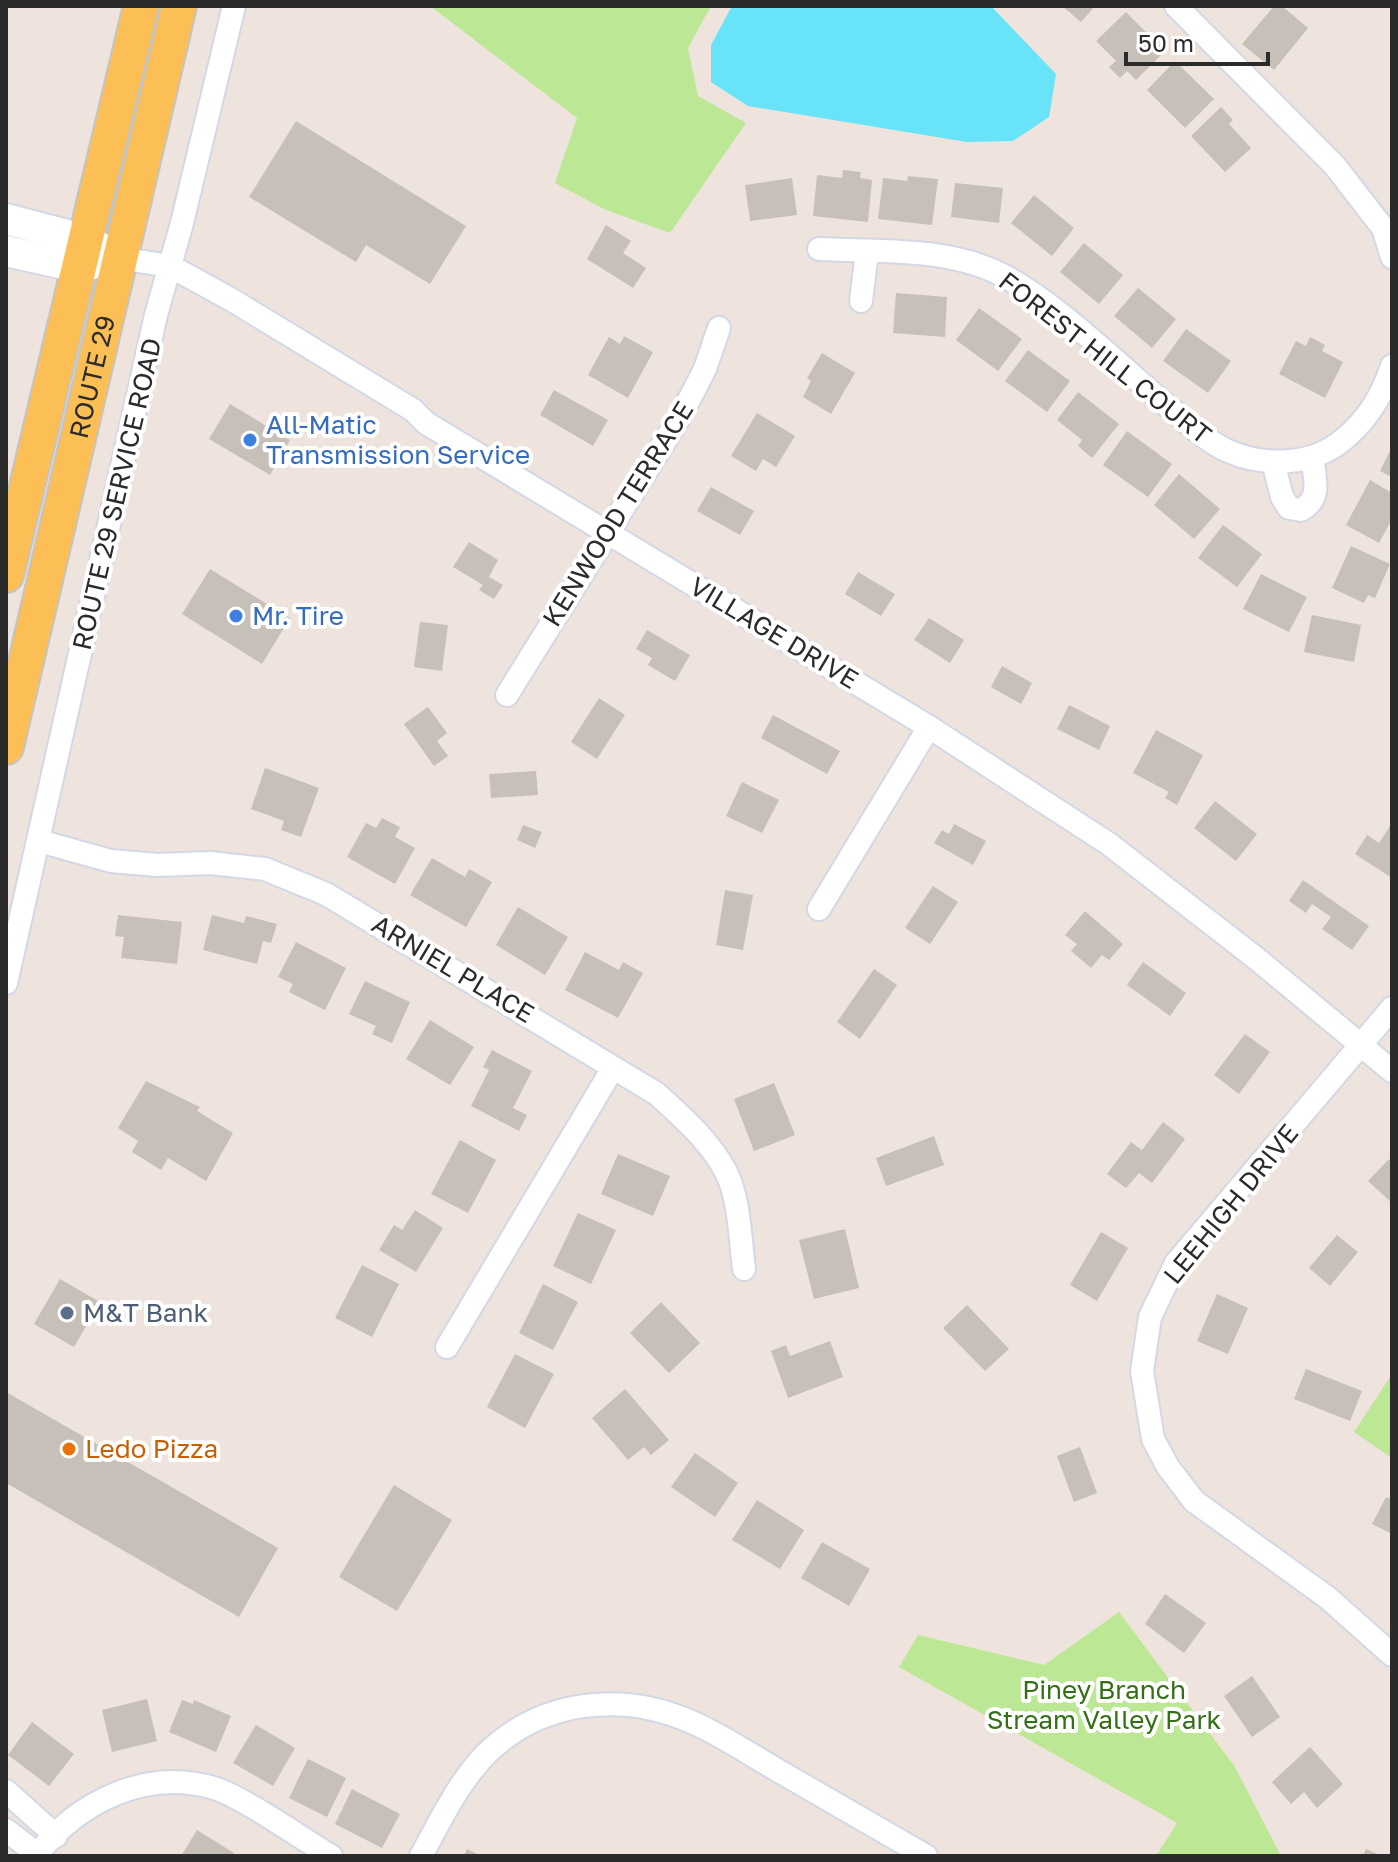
<svg xmlns="http://www.w3.org/2000/svg" width="1398" height="1862" viewBox="0 0 1398 1862" font-family="'Golos Text',sans-serif">
	<style>
		.green { fill: #bce895 }
		.water { fill: #68e3f7 }
		.building { fill: #c6c0b8 }
		.lines { fill: none; stroke-linecap: round; stroke-linejoin: round }
		.street-casing { stroke: #d2d8e5; stroke-width: 26 }
		.secondary-casing { stroke: #d2d8e5; stroke-width: 34 }
		.primary-casing { stroke: #c4c4c4; stroke-width: 38 }
		.street { stroke: #fff; stroke-width: 22 }
		.secondary { stroke: #fff; stroke-width: 30 }
		.primary { stroke: #fbbf55; stroke-width: 34 }
		.shop-dot { fill: #3f7fe0; stroke: #fff; stroke-width: 3 }
		.service-dot { fill: #5c6f8a; stroke: #fff; stroke-width: 3 }
		.food-dot { fill: #e8710a; stroke: #fff; stroke-width: 3 }
		.labels { text-anchor: middle; stroke-width: 8; stroke-linejoin: round; paint-order: stroke }
		.street-label { font-size: 26px; fill: #2b2b2b; stroke: #fff }
		.shop-label { font-size: 26px; fill: #366cbe; stroke: #fff; text-anchor: start }
		.service-label { font-size: 26px; fill: #4e5e75; stroke: #fff; text-anchor: start }
		.food-label { font-size: 26px; fill: #c56008; stroke: #fff; text-anchor: start }
		.park-label { font-size: 26px; fill: #336f15; stroke: #fff }
	</style>
	<rect width="100%" height="100%" fill="#eee4dd"/>
	<g class="green">
		<path d="M430,6h281l-23,42 10,48 48,27 -76,110 -64,-23 -51,-27 22,-65z"/>
		<path d="M1392,1374v84l-38,-26z"/>
		<path d="M1119,1612l116,155 46,89h-125l21,-33 -278,-156 19,-32 126,30z"/>
	</g>
	<path class="water" d="M732,6h259l65,68 -7,43 -36,24 -46,1 -219,-36 -37,-24v-37z"/>
	<g class="building">
		<path d="M1062,6h33l-14,16z"/>
		<path d="M1274,6h8l26,22 -34,42 -32,-26z"/>
		<path d="M1126,12l39,39 -29,29 -9,-9 -7,7 -11,-11 7,-6 -20,-20z"/>
		<path d="M1175,61l39,38 -29,29 -38,-38z"/>
		<path d="M1221,107l12,13 -4,4 22,24 -26,24 -34,-36z"/>
		<path d="M296,121l170,105 -36,58 -64,-39 -10,17 -107,-65z"/>
		<path d="M843,170l18,2 -1,6 12,2 -4,42 -55,-6 4,-41 25,3z"/>
		<path d="M908,176l30,3 -6,46 -54,-6 5,-41 24,3z"/>
		<path d="M792,178l5,37 -47,6 -5,-36z"/>
		<path d="M955,183l48,5 -4,35 -48,-6z"/>
		<path d="M1034,195l40,33 -22,28 -41,-33z"/>
		<path d="M606,225l25,16 -8,12 23,15 -13,20 -46,-29z"/>
		<path d="M1084,243l39,32 -24,29 -39,-32z"/>
		<path d="M1138,288l38,31 -24,29 -38,-32z"/>
		<path d="M896,293l51,4 -2,40 -52,-4z"/>
		<path d="M979,308l43,31 -24,32 -42,-31z"/>
		<path d="M1186,329l45,32 -23,32 -45,-32z"/>
		<path d="M624,336l29,16 -25,46 -40,-23 21,-38 11,7z"/>
		<path d="M1310,337l15,8 -3,6 21,11 -18,36 -46,-24 17,-33 10,5z"/>
		<path d="M1028,350l42,31 -23,31 -42,-31z"/>
		<path d="M822,353l33,20 -24,41 -28,-17 8,-16 -4,-3z"/>
		<path d="M554,390l54,30 -15,26 -53,-31z"/>
		<path d="M1078,392l41,32 -27,34 -14,-12 4,-6 -25,-20z"/>
		<path d="M230,404l60,36 -20,35 -61,-36z"/>
		<path d="M757,413l38,23 -19,31 -13,-8 -7,12 -25,-15z"/>
		<path d="M1127,431l45,33 -24,33 -45,-32z"/>
		<path d="M1392,447v30l-12,-6z"/>
		<path d="M1179,474l41,35 -26,30 -40,-34z"/>
		<path d="M1370,480l22,13v26l-13,24 -33,-18z"/>
		<path d="M711,487l43,24 -14,24 -43,-24z"/>
		<path d="M1223,525l39,29 -25,33 -39,-29z"/>
		<path d="M469,542l29,18 -9,17 14,8 -9,14 -15,-9 4,-5 -30,-18z"/>
		<path d="M1351,546l39,18 -15,34 -7,-3 -4,8 -32,-15z"/>
		<path d="M210,569l80,49 -28,46 -80,-50z"/>
		<path d="M858,572l37,22 -14,22 -36,-22z"/>
		<path d="M1261,574l46,23 -18,35 -46,-23z"/>
		<path d="M1312,615l49,10 -7,37 -50,-10z"/>
		<path d="M929,618l35,22 -14,23 -36,-23z"/>
		<path d="M420,622l28,3 -6,46 -28,-4z"/>
		<path d="M647,630l43,25 -15,26 -27,-16 4,-7 -16,-9z"/>
		<path d="M1002,666l30,17 -11,21 -30,-17z"/>
		<path d="M599,698l26,17 -28,44 -26,-17z"/>
		<path d="M1069,705l41,21 -11,24 -42,-21z"/>
		<path d="M428,707l19,26 -10,8 11,15 -14,10 -30,-42z"/>
		<path d="M773,715l67,36 -13,23 -66,-36z"/>
		<path d="M1156,730l47,25 -26,50 -12,-7 4,-6 -36,-19z"/>
		<path d="M265,768l54,20 -18,49 -20,-7 3,-9 -33,-12z"/>
		<path d="M536,771l2,24 -47,3 -2,-24z"/>
		<path d="M742,782l37,18 -17,33 -36,-17z"/>
		<path d="M1215,801l42,33 -21,27 -42,-33z"/>
		<path d="M382,818l18,9 -5,10 20,11 -20,36 -48,-27 19,-34 10,5z"/>
		<path d="M1392,823v55l-37,-24 12,-19 12,8z"/>
		<path d="M954,824l32,17 -13,24 -39,-22 8,-13 7,4z"/>
		<path d="M523,825l19,7 -7,16 -18,-8z"/>
		<path d="M432,858l33,19 4,-8 23,13 -26,45 -56,-32z"/>
		<path d="M1303,880l66,46 -17,24 -30,-21 9,-12 -19,-13 -6,9 -17,-12z"/>
		<path d="M933,886l25,16 -28,42 -25,-16z"/>
		<path d="M725,890l28,5 -10,55 -27,-5z"/>
		<path d="M518,907l50,30 -23,38 -49,-30z"/>
		<path d="M1085,911l38,33 -14,16 -7,-5 -11,13 -20,-17 6,-7 -12,-9z"/>
		<path d="M118,915l64,7 -5,42 -56,-6 3,-21 -9,-1z"/>
		<path d="M212,915l32,8 2,-7 31,8 -6,19 -8,-2 -6,23 -54,-14z"/>
		<path d="M296,942l50,26 -21,42 -36,-18 4,-8 -15,-7z"/>
		<path d="M585,952l34,18 4,-8 20,11 -25,45 -53,-28z"/>
		<path d="M1143,962l43,31 -16,23 -43,-31z"/>
		<path d="M874,969l23,16 -37,54 -23,-17z"/>
		<path d="M365,981l45,21 -18,41 -20,-9 4,-8 -27,-12z"/>
		<path d="M430,1020l44,27 -24,38 -44,-26z"/>
		<path d="M1245,1034l25,18 -31,42 -25,-19z"/>
		<path d="M492,1050l40,21 -19,37 14,7 -8,16 -48,-25 18,-36 -6,-3z"/>
		<path d="M146,1081l54,26 -3,4 36,22 -27,48 -38,-23 -7,12 -29,-18 6,-11 -20,-13z"/>
		<path d="M774,1083l21,52 -41,16 -20,-52z"/>
		<path d="M1163,1122l22,17 -33,44 -13,-10 -13,15 -19,-14 24,-32 11,8z"/>
		<path d="M934,1136l10,29 -58,21 -10,-28z"/>
		<path d="M460,1140l36,20 -28,53 -37,-19z"/>
		<path d="M618,1154l52,22 -17,40 -52,-22z"/>
		<path d="M1389,1159l3,3v41l-24,-22z"/>
		<path d="M415,1210l28,18 -27,44 -37,-22 15,-25 8,5z"/>
		<path d="M578,1213l38,17 -25,54 -38,-18z"/>
		<path d="M845,1229l14,59 -45,11 -15,-59z"/>
		<path d="M1101,1232l27,16 -31,53 -27,-16z"/>
		<path d="M1337,1235l21,17 -28,34 -21,-18z"/>
		<path d="M362,1265l37,19 -27,53 -37,-19z"/>
		<path d="M60,1279l40,23 -26,45 -40,-23z"/>
		<path d="M543,1284l35,18 -25,48 -34,-17z"/>
		<path d="M1217,1294l31,14 -20,46 -31,-13z"/>
		<path d="M661,1302l39,41 -31,30 -39,-40z"/>
		<path d="M967,1305l42,44 -24,22 -42,-43z"/>
		<path d="M830,1341l13,36 -55,21 -17,-47 15,-6 4,11z"/>
		<path d="M515,1354l39,20 -29,54 -38,-21z"/>
		<path d="M1306,1369l56,22 -12,30 -56,-22z"/>
		<path d="M625,1389l44,51 -18,15 -7,-8 -16,13 -36,-42z"/>
		<path d="M6,1392l272,156 -39,69 -233,-134z"/>
		<path d="M1080,1447l17,46 -23,9 -17,-46z"/>
		<path d="M695,1453l43,30 -23,34 -44,-30z"/>
		<path d="M394,1485l58,35 -55,91 -58,-34z"/>
		<path d="M1386,1497l6,3v34l-20,-10z"/>
		<path d="M757,1500l47,30 -24,39 -48,-29z"/>
		<path d="M822,1542l48,27 -21,37 -48,-28z"/>
		<path d="M1165,1594l41,29 -22,30 -39,-29z"/>
		<path d="M1252,1676l28,41 -28,20 -28,-41z"/>
		<path d="M147,1699l10,42 -45,11 -10,-42z"/>
		<path d="M182,1700l11,4 1,-4 37,16 -15,36 -47,-20z"/>
		<path d="M32,1722l42,32 -25,32 -41,-31z"/>
		<path d="M256,1725l39,23 -22,38 -40,-23z"/>
		<path d="M1310,1747l33,37 -26,24 -13,-16 -13,12 -19,-22z"/>
		<path d="M308,1759l38,19 -19,39 -38,-19z"/>
		<path d="M352,1789l48,25 -18,34 -47,-24z"/>
		<path d="M197,1830l37,23 -2,3h-51z"/>
		<path d="M467,1849l14,7h-17z"/>
		<path d="M1366,1849l16,7h-19z"/>
	</g>
	<g class="lines">
		<defs>
			<g id="street">
				<path d="M1176,6l159,160 48,62 9,29"/>
				<path d="M819,249c58,3 126,-2 179,24 53,25 121,92 167,131 20,16 40,37 63,47 37,16 83,15 115,-11 25,-21 39,-44 49,-74"/>
				<path d="M119,258l51,8 62,34 181,110 13,13 503,304 180,117 148,115 135,112"/>
				<path d="M861,301l6,-49"/>
				<path d="M1273,462l9,35 7,11 12,2c21,-12 14,-31 11,-52"/>
				<path d="M507,695l174,-280 24,-46 14,-41"/>
				<path d="M39,841l72,20 47,4 52,-2 55,6 61,25 331,200c25,23 53,47 69,78 14,28 14,67 18,97"/>
				<path d="M819,909l110,-182"/>
				<path d="M6,983l150,-668 26,-92 52,-217"/>
				<path d="M1392,1008l-216,255 -26,54 -8,54 11,68 15,28 26,34 134,97 64,57"/>
				<path d="M447,1347l166,-279"/>
				<path d="M6,1791l50,45"/>
				<path d="M6,1830l31,24"/>
				<path d="M36,1856c42,-55 111,-88 178,-68 29,9 88,51 117,68"/>
				<path d="M421,1856c19,-35 37,-73 65,-102 56,-55 138,-63 208,-31 31,14 60,34 90,51 47,27 95,55 142,82"/>
			</g>
			<g id="secondary">
				<path d="M6,219l80,21 33,18"/>
				<path d="M6,251l72,16 23,-5"/>
			</g>
			<g id="primary">
				<path d="M6,575l135,-569"/>
				<path id="s1" d="M6,747l173,-741"/>
			</g>
		</defs>
		<use href="#street" class="street-casing"/>
		<use href="#secondary" class="secondary-casing"/>
		<use href="#primary" class="primary-casing"/>
		<use href="#street" class="street"/>
		<use href="#secondary" class="secondary"/>
		<use href="#primary" class="primary"/>
	</g>
	<g class="shop-dot">
		<circle cx="250" cy="440" r="8"/>
		<circle cx="236" cy="616" r="8"/>
	</g>
	<circle class="service-dot" cx="67" cy="1313" r="8"/>
	<circle class="food-dot" cx="69" cy="1449" r="8"/>
	<g class="labels">
		<g class="street-label">
			<text transform="translate(1105 358) rotate(38)" y="9">FOREST HILL COURT</text>
			<text dy="9" stroke="none"><textPath href="#s1" startOffset="380">ROUTE 29</textPath></text>
			<text transform="translate(117 494) rotate(-77)" y="9">ROUTE 29 SERVICE ROAD</text>
			<text transform="translate(618 514) rotate(-58)" y="9">KENWOOD TERRACE</text>
			<text transform="translate(774 633) rotate(31)" y="9">VILLAGE DRIVE</text>
			<text transform="translate(453 969) rotate(31)" y="9">ARNIEL PLACE</text>
			<text transform="translate(1231 1204) rotate(-51)" y="9">LEEHIGH DRIVE</text>
		</g>
		<g class="shop-label">
			<text x="266" y="434">All-Matic<tspan x="266" dy="30">Transmission Service</tspan></text>
			<text x="252" y="625">Mr. Tire</text>
		</g>
		<g class="service-label">
			<text x="83" y="1322">M&amp;T Bank</text>
		</g>
		<g class="food-label">
			<text x="85" y="1458">Ledo Pizza</text>
		</g>
		<g class="park-label">
			<text x="1104" y="1699">Piney Branch<tspan x="1104" dy="30">Stream Valley Park</tspan></text>
		</g>
	</g>
	<rect width="1398" height="1862" fill="none" stroke="#2b2b2b" stroke-width="16"/>
	<path d="M1126 52v12h142v-12" fill="none" stroke="#2b2b2b" stroke-width="4"/>
	<text x="1138" y="52" font-size="24" fill="#2b2b2b" stroke="#ffffff" stroke-width="6" paint-order="stroke">50 m</text>
</svg>
